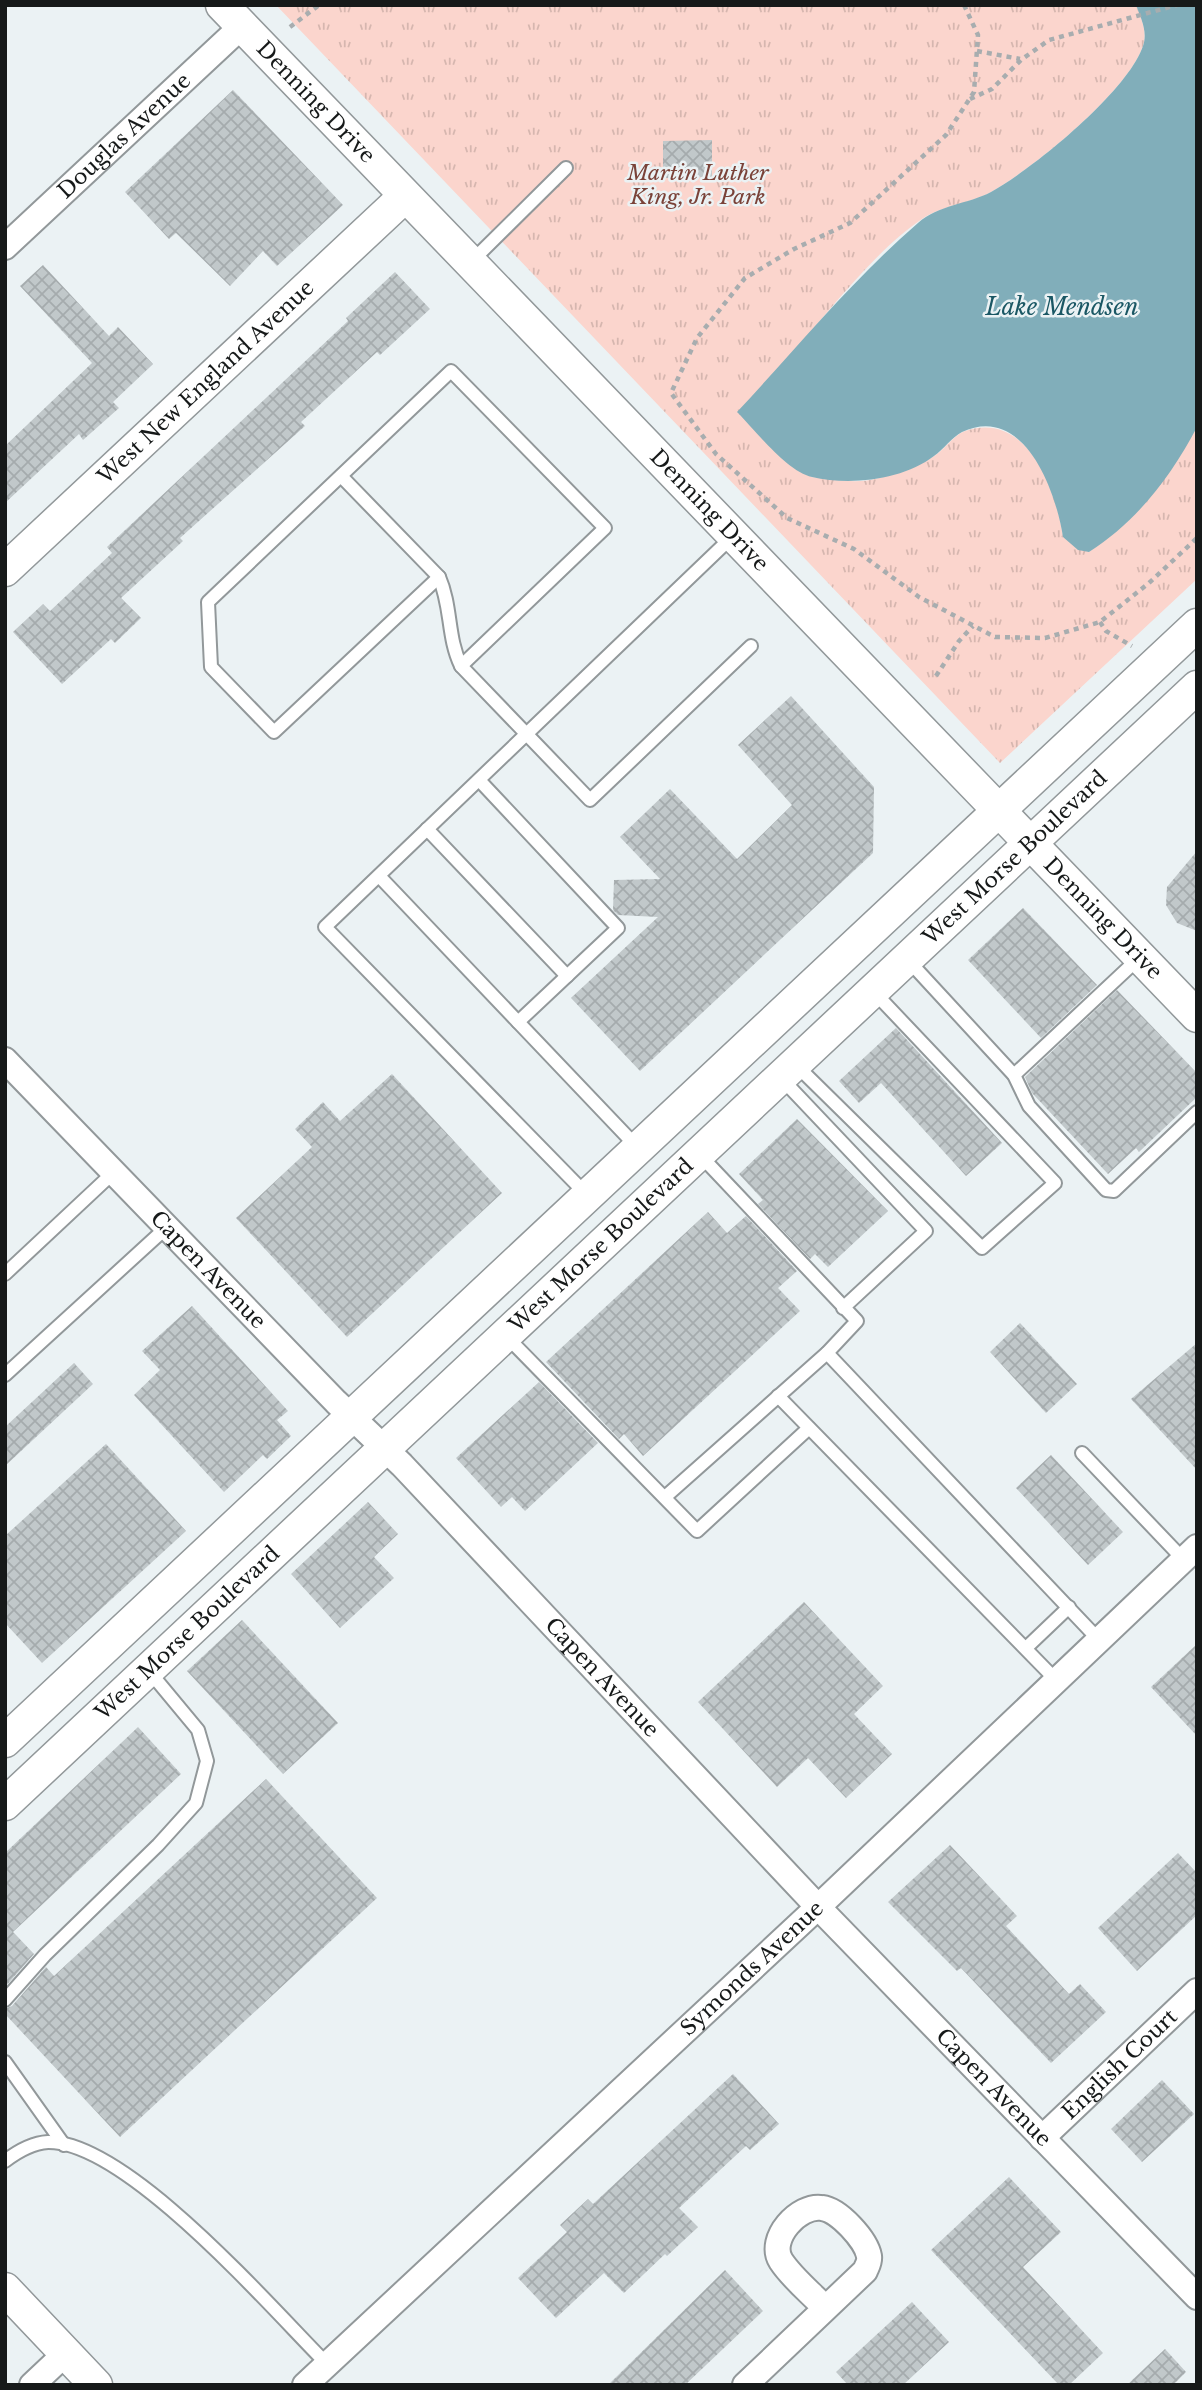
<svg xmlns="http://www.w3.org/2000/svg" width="1202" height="2390" viewBox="0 0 1202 2390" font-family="'Libre Baskerville',serif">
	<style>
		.park { fill: url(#park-tufts) }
		.water { fill: #81aeba }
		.building { fill: url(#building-cross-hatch) }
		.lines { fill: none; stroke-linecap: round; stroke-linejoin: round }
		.service-casing { stroke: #92989a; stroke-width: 16 }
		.minor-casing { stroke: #92989a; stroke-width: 28 }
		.tertiary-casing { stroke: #92989a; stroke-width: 35 }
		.path { stroke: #a8adaf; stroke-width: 4.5; stroke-dasharray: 5 5; stroke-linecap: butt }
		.service { stroke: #fff; stroke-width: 12 }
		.minor { stroke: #fff; stroke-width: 24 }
		.tertiary { stroke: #fff; stroke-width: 32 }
		.labels { text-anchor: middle; stroke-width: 5; stroke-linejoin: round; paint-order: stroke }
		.street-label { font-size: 21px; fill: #161919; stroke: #ebf2f4 }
		.park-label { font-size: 21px; font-style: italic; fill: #7a4238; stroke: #ebf2f4 }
		.water-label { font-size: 23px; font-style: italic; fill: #1a5764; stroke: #ebf2f4 }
	</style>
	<defs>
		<pattern id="park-tufts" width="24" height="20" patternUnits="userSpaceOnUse" patternTransform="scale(1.75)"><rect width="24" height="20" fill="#fbd5cd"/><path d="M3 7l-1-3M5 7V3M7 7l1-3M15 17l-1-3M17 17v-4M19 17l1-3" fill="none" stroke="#d6b6af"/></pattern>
		<pattern id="building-cross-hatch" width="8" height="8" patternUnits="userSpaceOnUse" patternTransform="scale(1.75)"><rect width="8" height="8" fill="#c1c8ca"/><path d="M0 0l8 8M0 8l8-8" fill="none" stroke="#a5abad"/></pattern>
	</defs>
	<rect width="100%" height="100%" fill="#ebf2f4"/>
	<path class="park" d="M276,5h860c5,13 12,27 7,41 -15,45 -110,123 -152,146 -22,12 -48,13 -69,27 -44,29 -95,94 -130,135l19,123c20,2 44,7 64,2 18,-4 40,-12 56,-21 12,-6 21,-22 34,-27 62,-21 91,57 98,106l26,15 39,-31 69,-94v152l-197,184z"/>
	<path class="water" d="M1136,5h61v422c-26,50 -61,95 -108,125l-11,-2 -15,-13c-7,-46 -39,-134 -101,-105 -10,5 -18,17 -28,24 -31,24 -84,30 -122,21 -25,-5 -57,-47 -75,-65 60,-64 115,-132 181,-189 20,-18 50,-19 73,-31 42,-23 137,-101 152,-146 5,-14 -2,-28 -7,-41z"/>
	<g class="building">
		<path d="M233,90l110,115 -66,61 -14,-15 -33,35 -54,-53 -7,6 -44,-47z"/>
		<path d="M712,140v37l-49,1v-37z"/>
		<path d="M43,265l66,71 9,-9 35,37 -40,38 6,6 -36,32 -4,-6 -74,69v-57l87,-83 -72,-77z"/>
		<path d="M395,272l35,37 -50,46 -3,-3 -76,70 4,4 -125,112 3,3 -62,57 20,20 -26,25 -4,-4 -49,45 -49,-52 30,-28 7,7 62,-58 -5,-6 241,-226 -2,-3z"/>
		<path d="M791,696l83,91 -1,66 -233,218 -69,-73 87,-81 -40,-2 -5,-5 1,-30 46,-1 -40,-42 50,-48 67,70 55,-54 -54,-60z"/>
		<path d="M1197,851v80l-20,-8 -11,-18 1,-18z"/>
		<path d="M1023,908l74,77 -56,53 -73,-78z"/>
		<path d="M1117,990l80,83v24l-58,55 -3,-4 -28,26 -76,-81 -7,-16z"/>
		<path d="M896,1028l106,115 -36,33 -85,-93 -22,20 -20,-22z"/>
		<path d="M392,1074l110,119 -155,144 -111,-119 76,-71 -17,-18 28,-27 17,19z"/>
		<path d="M797,1119l91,92 -60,56 -13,-13 -5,5 -52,-55 5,-4 -24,-26z"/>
		<path d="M708,1212l19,21 19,-17 51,55 -19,17 22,23 -157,145 -19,-22 -5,5 -73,-77z"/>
		<path d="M192,1306l96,105 -11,9 14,16 -24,23 -4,-4 -39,37 -90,-97 26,-25 -18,-19z"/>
		<path d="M1020,1323l57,61 -31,29 -56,-61z"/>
		<path d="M1197,1343v127l-66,-71z"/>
		<path d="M74,1363l19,21 -88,82v-39z"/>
		<path d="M539,1382l59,61 -73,68 -13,-14 -11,10 -45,-49z"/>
		<path d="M106,1444l80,87 -144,132 -37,-40v-87z"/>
		<path d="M1051,1455l72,77 -35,33 -72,-77z"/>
		<path d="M368,1502l30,32 -24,23 20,21 -54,50 -49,-54z"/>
		<path d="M804,1602l79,84 -29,28 38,40 -46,44 -38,-40 -31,29 -79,-85z"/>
		<path d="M242,1620l96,103 -55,51 -96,-103z"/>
		<path d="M1197,1644v92l-46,-49z"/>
		<path d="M138,1727l43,47 -168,158 21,22 -29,33v-134z"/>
		<path d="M266,1779l111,119 -257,239 -115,-123v-5l7,-3 34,-39 8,9z"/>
		<path d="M950,1845l67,71 -11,10 63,68 11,-10 26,28 -55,51 -90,-95 -4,3 -69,-69z"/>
		<path d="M1178,1853l19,20v42l-60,56 -39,-43z"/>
		<path d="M733,2074l46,50 -29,26 -4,-4 -67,62 19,19 -31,29 -2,-2 -41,39 -20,-20 -48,45 -38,-40 49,-46 -7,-7 28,-26 5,5z"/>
		<path d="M1162,2080l32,34 -52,48 -31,-33z"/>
		<path d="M1009,2177l52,55 -38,35 80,86 -34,32h-10l-128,-135z"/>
		<path d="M725,2270l38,41 -78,74h-77z"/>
		<path d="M912,2302l37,40 -46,43h-55l-12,-13z"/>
		<path d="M1165,2349l21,23 -13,13h-46z"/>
	</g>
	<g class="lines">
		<defs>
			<g id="service">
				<path d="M472,261l94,-93"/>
				<path d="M341,476l98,101c13,30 8,60 22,89"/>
				<path d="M439,577l-165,155 -63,-65 -3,-65 243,-231 154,157 -144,138 129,134 161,-154"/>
				<path d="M479,780l139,148 -100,94"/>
				<path d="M427,829l140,147"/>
				<path d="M379,876l259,272"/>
				<path d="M907,959l107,116 15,31 77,84 8,1 83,-79"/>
				<path d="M795,1064l187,184 73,-65 -181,-191"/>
				<path d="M1014,1075l125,-117"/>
				<path d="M781,1078l145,153 -83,77"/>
				<path d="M588,1196l-263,-269 408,-391"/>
				<path d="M5,1274l109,-102"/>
				<path d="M506,1336l191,195 112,-103"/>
				<path d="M827,1353l272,287"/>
				<path d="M5,1375l162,-148"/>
				<path d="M778,1396l279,285"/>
				<path d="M1082,1453l102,107"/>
				<path d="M665,1497l162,-144 30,-32 -158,-167"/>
				<path d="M1026,1648l43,-41"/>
				<path d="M5,2000l40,-45 113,-110 38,-42 11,-42 -9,-31 -49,-59"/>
				<path d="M5,2062l59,83"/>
				<path d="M5,2161c13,-10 27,-18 43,-19 79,-1 223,166 279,222"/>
			</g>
			<g id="minor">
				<path id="s1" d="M5,247l237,-221"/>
				<path id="s2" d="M5,1060l331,342 66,63 416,442 379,390"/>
				<path id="s3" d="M1042,2138l155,-147"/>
				<path d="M32,2385l34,-32"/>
				<path id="s4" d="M305,2385l513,-478 379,-360"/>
				<path d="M745,2385l120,-114c2,-5 5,-9 4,-15 -3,-16 -30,-46 -47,-48 -23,-4 -55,31 -41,53 11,17 30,32 44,47"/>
			</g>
			<g id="tertiary">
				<path id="s5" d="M222,5l975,1011"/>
				<path id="s6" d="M5,570l400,-374"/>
				<path d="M5,1741l1192,-1116"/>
				<path id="s7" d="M5,1804l1192,-1117"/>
				<path d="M5,2289l91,96"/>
			</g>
		</defs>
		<use href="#service" class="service-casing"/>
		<use href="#minor" class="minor-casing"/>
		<use href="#tertiary" class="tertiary-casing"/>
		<g class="path">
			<path d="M964,5l14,30 -4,57 -28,43 -96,88 -56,26 -49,29 -48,60 -26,55 45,61 71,64 67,31 65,48 76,40 50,1 55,-16 49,-39 48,-45"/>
			<path d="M290,27l29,-22"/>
			<path d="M977,51l43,8"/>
			<path d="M970,99l22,-10 29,-29 28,-20 128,-35"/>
			<path d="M1100,622l6,9 26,15"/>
			<path d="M936,676l23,-35 14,-15"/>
		</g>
		<use href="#service" class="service"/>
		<use href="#minor" class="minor"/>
		<use href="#tertiary" class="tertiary"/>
	</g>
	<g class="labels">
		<g class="street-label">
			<text dy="7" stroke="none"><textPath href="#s5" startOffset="135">Denning Drive</textPath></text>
			<text dy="7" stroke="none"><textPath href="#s1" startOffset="163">Douglas Avenue</textPath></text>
			<text dy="7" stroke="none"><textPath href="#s6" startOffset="275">West New England Avenue</textPath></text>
			<text dy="7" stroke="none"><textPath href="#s5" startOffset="702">Denning Drive</textPath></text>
			<text dy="7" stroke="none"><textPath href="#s7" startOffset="1384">West Morse Boulevard</textPath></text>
			<text dy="7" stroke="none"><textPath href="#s5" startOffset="1269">Denning Drive</textPath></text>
			<text dy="7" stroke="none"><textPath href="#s7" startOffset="817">West Morse Boulevard</textPath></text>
			<text dy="7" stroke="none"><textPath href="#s2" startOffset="292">Capen Avenue</textPath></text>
			<text dy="7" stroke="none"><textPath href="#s7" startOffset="250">West Morse Boulevard</textPath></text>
			<text dy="7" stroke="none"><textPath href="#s2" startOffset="859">Capen Avenue</textPath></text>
			<text dy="7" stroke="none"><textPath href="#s4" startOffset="611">Symonds Avenue</textPath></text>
			<text dy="7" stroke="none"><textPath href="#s3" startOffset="107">English Court</textPath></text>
			<text dy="7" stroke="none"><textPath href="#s2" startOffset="1426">Capen Avenue</textPath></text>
		</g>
		<g class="park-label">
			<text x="698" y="180">Martin Luther<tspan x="698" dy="24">King, Jr. Park</tspan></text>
		</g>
		<g class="water-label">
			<text x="1062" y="315">Lake Mendsen</text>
		</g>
	</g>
	<rect width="1202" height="2390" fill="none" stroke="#161919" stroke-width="14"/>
</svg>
